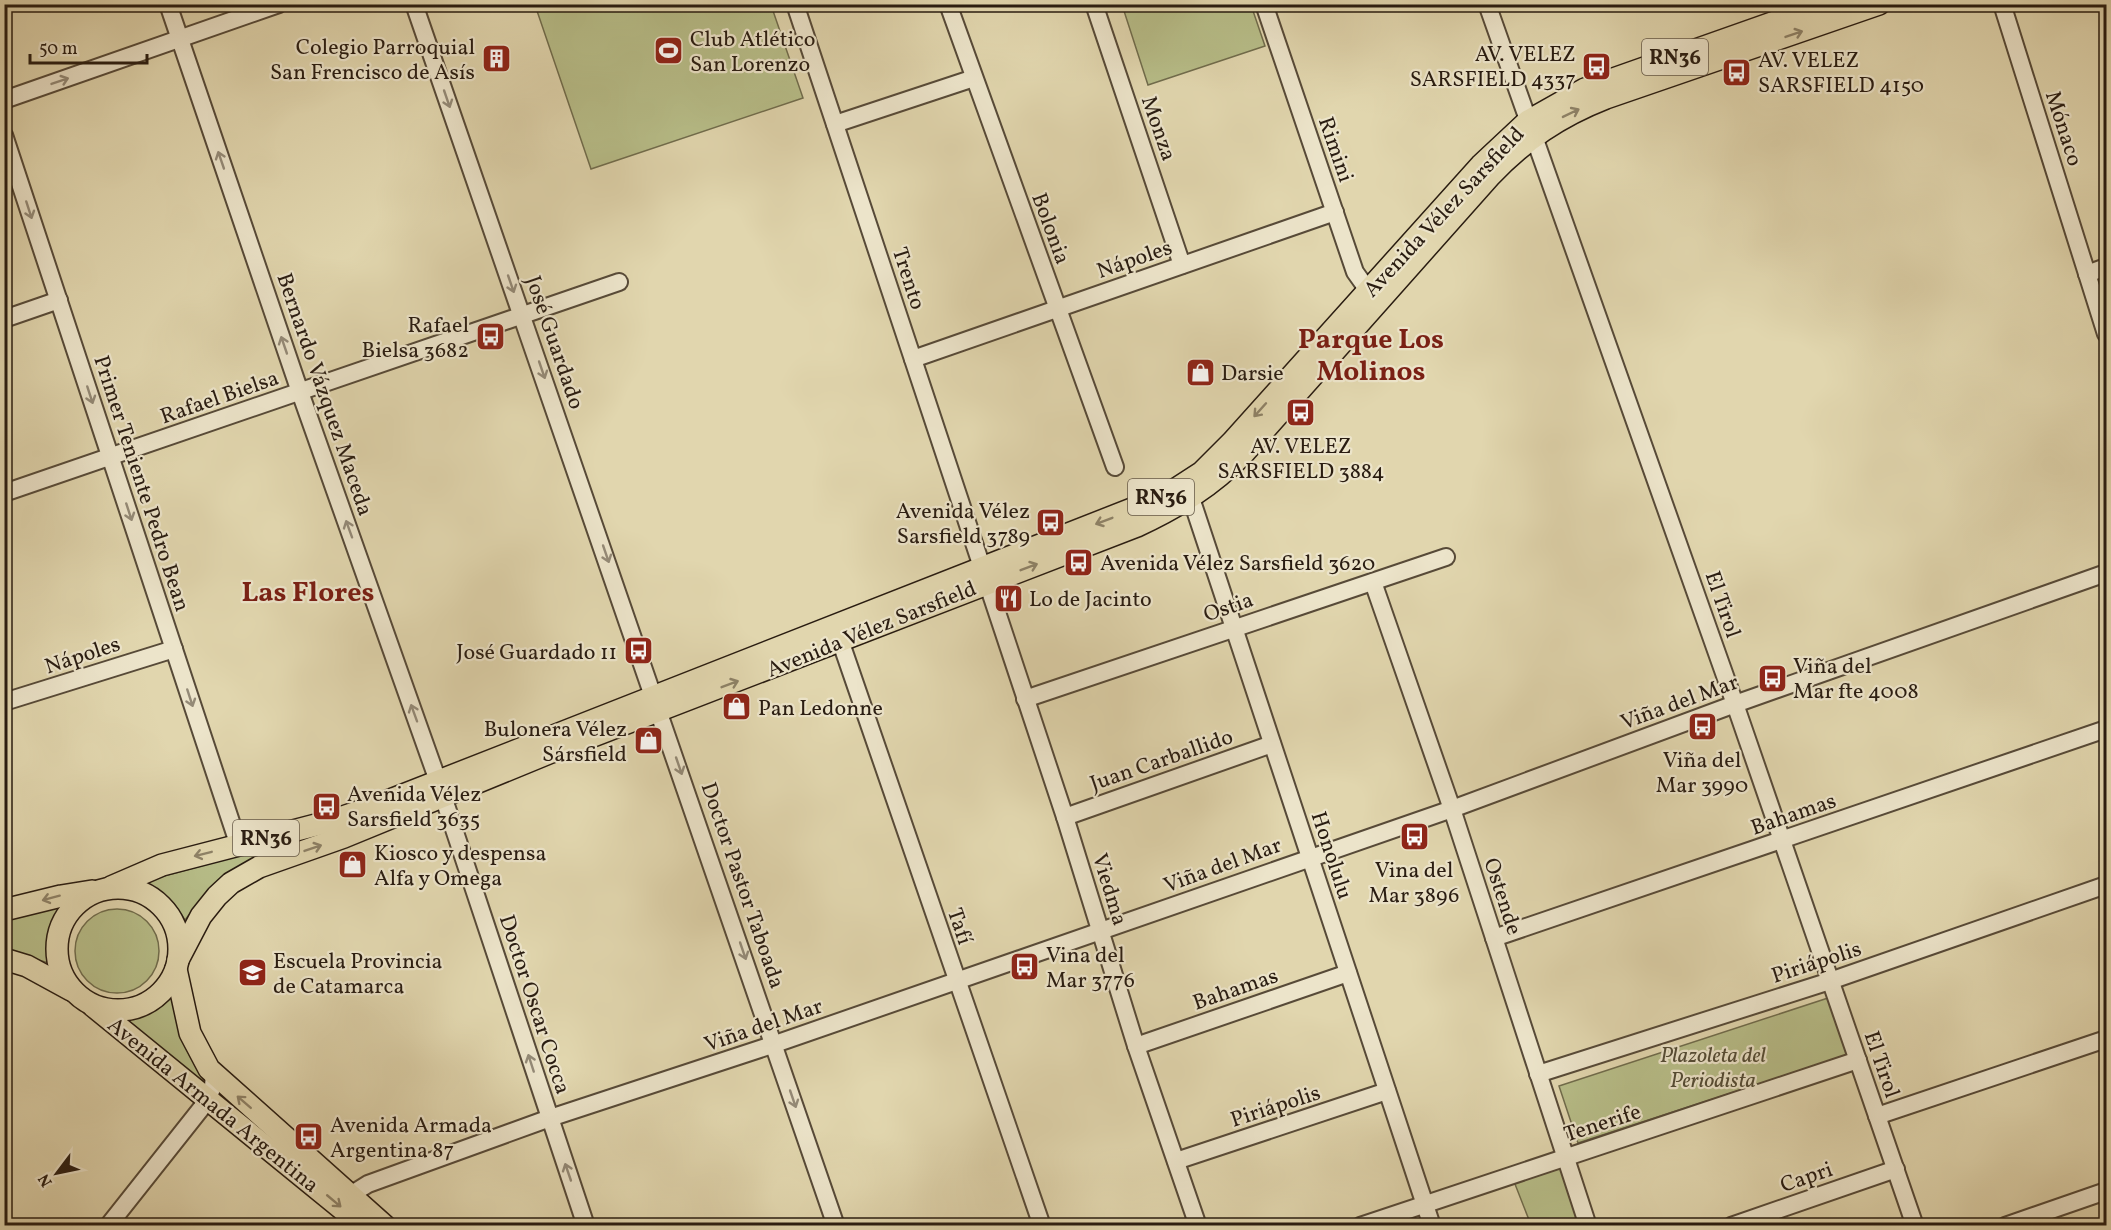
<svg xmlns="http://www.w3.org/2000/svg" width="2111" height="1230" viewBox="0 0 2111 1230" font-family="Vollkorn,serif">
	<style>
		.green { fill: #b7bd88; stroke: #706c4c; stroke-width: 1.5 }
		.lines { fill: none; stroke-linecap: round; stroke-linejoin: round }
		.minor-casing { stroke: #574a38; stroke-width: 20 }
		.major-casing { stroke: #291c11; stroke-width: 24 }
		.minor { stroke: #ece4ca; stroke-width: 16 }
		.major { stroke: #e1d6ae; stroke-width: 21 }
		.oneway { stroke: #8e8267 }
		.oneway2 { stroke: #948a77 }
		.labels { text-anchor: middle; stroke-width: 4.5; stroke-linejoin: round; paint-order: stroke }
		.shield { fill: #ece4ca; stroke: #645848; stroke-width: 1.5 }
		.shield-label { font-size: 21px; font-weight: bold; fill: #291c11 }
		.poi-label { font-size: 22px; fill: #291c11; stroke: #ece4ca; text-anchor: start }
		.street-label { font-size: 22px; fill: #291c11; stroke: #ece4ca }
		.park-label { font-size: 22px; font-style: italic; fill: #544c35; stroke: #ece4ca }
		.district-label { font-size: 28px; font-weight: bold; fill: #7a1f14; stroke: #ece4ca }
	</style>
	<rect width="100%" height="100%" fill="#e1d6ae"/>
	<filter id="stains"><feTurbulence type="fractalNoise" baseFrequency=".00333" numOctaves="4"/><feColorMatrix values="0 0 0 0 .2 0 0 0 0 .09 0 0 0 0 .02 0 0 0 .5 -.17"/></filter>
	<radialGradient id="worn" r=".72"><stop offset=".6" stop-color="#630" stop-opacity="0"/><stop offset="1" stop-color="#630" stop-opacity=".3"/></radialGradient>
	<g class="green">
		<path d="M535,5h236l32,93 -212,71z"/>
		<path d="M1142,5h109l14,41 -117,39 -24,-74z"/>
		<path d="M318,834l1,3c-66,22 -90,26 -134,83l-11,-16 -28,-23z"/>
		<path d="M62,905c-14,20 -13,36 -10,59l-47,-14v-32z"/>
		<circle cx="117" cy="951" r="42"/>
		<path d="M172,991c3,34 14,57 32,86l-2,6 -82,-64c24,-5 38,-8 52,-28z"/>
		<path d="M1828,998l19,57 -269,88 -19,-57z"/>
		<path d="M1562,1162l21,63h-52l-18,-46z"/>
	</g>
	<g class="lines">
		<defs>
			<g id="minor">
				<path d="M168,4l132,388 138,389 148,445"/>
				<path d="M414,4l422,1222"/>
				<path d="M795,4l270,813 71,229 62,180"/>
				<path d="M948,4l167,463"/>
				<path d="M1094,4l88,261"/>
				<path d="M1264,4l91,268 20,28"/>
				<path d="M1487,4l248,700 180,522"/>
				<path d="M2002,4l104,330"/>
				<path d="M4,100l275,-96"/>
				<path d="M835,124l139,-46"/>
				<path d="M4,135l235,711"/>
				<path d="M2087,274l19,-7"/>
				<path d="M4,319l55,-19"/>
				<path d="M913,359l422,-147"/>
				<path d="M4,493l615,-211"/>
				<path d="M1191,498l241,728"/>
				<path d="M1373,582l79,227 136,417"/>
				<path d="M840,640l202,586"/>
				<path d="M1025,699l421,-142"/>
				<path d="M4,702l170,-53"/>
				<path d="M1065,817l207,-73"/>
				<path d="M1494,938l612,-209"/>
				<path d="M1136,1046l212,-73"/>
				<path d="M1538,1074l292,-93 276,-96"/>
				<path d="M1877,1116l229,-77"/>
				<path d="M1176,1161l211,-70"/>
				<path d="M352,1194l16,-10 182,-66 225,-74 677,-235 283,-105 371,-131"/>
				<path d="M108,1226l99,-125 6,-15 1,-12"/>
				<path d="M1360,1226l498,-166"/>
				<path d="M1731,1226l165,-57"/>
				<path d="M2005,1226l101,-35"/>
			</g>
			<g id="major">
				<path d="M111,887l51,-22 169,-44 44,-15 790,-310 37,-24 30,-30 249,-277 47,-44 57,-32 241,-85"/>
				<circle cx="118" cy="949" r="61"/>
				<path d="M4,910l57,-14 31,-5"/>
				<path d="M4,959l23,7 44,24"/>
				<path d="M178,960l23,-44 16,-20 14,-13 28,-16 85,-30 205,-84 588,-227c41,-19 75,-40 106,-72l247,-278c34,-36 70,-60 116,-78l273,-94"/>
				<path d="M176,969l14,64 19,36 176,157"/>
				<path d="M93,1006l270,220"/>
			</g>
		</defs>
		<use href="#minor" class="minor-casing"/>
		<use href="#major" class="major-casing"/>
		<use href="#minor" class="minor"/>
		<use href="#major" class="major"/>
	</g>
	<defs><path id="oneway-shaft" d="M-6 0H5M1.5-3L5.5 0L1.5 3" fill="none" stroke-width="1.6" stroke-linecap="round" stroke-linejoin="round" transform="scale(1.5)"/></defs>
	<g class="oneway">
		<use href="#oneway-shaft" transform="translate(1794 34) rotate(-19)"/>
		<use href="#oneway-shaft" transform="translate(1571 113) rotate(-26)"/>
		<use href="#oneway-shaft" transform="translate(1260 410) rotate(132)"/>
		<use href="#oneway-shaft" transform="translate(1104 521) rotate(159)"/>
		<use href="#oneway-shaft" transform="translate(1029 567) rotate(-21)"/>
		<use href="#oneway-shaft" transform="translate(730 684) rotate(-21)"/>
		<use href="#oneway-shaft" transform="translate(313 848) rotate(-19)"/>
		<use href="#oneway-shaft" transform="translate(203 854) rotate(166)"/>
		<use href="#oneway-shaft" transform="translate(51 898) rotate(165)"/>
		<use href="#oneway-shaft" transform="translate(244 1102) rotate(-139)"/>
		<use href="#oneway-shaft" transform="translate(334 1201) rotate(40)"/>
	</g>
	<g class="oneway2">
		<use href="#oneway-shaft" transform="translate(60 81) rotate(-19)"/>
		<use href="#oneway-shaft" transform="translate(447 99) rotate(71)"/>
		<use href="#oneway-shaft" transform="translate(221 160) rotate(-109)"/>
		<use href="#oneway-shaft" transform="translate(29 210) rotate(72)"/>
		<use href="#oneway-shaft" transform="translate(511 284) rotate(71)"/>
		<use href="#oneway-shaft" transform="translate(284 345) rotate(-109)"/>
		<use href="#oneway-shaft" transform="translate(542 370) rotate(71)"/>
		<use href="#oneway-shaft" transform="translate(90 395) rotate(72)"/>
		<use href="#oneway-shaft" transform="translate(129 512) rotate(72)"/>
		<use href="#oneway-shaft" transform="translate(349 529) rotate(-110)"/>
		<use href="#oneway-shaft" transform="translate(606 554) rotate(71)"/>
		<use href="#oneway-shaft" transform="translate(190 698) rotate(72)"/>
		<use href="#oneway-shaft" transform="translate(414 713) rotate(-110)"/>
		<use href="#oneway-shaft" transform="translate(679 766) rotate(71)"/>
		<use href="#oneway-shaft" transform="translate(743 951) rotate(71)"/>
		<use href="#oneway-shaft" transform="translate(531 1063) rotate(-108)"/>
		<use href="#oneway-shaft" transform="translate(793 1099) rotate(71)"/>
		<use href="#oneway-shaft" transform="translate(568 1172) rotate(-109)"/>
	</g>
	<defs>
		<symbol id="stadium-square" viewBox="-11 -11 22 22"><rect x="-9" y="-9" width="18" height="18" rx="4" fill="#8f2418" stroke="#ece4ca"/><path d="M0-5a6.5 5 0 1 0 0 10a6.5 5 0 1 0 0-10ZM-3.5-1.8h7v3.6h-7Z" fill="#fff"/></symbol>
		<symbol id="building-square" viewBox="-11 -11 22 22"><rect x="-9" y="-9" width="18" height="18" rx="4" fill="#8f2418" stroke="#ece4ca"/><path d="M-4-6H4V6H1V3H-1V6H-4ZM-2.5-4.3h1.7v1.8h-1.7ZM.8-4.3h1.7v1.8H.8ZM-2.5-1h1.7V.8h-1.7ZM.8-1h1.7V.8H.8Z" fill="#fff"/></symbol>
		<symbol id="bus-square" viewBox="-11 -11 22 22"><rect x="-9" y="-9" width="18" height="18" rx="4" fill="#8f2418" stroke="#ece4ca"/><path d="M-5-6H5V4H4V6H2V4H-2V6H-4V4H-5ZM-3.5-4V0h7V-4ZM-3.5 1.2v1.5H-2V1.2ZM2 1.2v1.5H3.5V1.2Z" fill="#fff"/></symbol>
		<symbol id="shop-square" viewBox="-11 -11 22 22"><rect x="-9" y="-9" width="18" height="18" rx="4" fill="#8f2418" stroke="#ece4ca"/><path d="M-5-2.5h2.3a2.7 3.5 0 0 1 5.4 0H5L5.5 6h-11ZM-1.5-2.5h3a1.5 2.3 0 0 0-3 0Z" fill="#fff"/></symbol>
		<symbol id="restaurant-square" viewBox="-11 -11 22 22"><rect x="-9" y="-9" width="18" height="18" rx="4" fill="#8f2418" stroke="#ece4ca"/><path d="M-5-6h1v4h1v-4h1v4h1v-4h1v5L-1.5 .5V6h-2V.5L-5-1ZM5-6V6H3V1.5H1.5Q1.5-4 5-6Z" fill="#fff"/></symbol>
		<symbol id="school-square" viewBox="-11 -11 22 22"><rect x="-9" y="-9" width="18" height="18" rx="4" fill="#8f2418" stroke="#ece4ca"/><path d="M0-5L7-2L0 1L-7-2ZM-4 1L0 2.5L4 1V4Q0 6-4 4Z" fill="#fff"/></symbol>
	</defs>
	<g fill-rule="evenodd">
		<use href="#stadium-square" x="652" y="34" width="33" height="33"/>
		<use href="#building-square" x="480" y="42" width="33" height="33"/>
		<use href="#bus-square" x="1580" y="50" width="33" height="33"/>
		<use href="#bus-square" x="1720" y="56" width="33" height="33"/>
		<use href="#bus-square" x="474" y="320" width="33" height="33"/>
		<use href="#shop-square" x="1184" y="356" width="33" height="33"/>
		<use href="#bus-square" x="1284" y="396" width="33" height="33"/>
		<use href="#bus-square" x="1034" y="506" width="33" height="33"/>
		<use href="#bus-square" x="1062" y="546" width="33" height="33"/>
		<use href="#restaurant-square" x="992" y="582" width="33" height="33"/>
		<use href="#bus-square" x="622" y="634" width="33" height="33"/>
		<use href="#bus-square" x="1756" y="662" width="33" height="33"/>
		<use href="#shop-square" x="720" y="690" width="33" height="33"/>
		<use href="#bus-square" x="1686" y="710" width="33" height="33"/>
		<use href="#shop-square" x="632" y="724" width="33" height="33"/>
		<use href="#bus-square" x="310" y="790" width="33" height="33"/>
		<use href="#bus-square" x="1398" y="820" width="33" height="33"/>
		<use href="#shop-square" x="336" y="848" width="33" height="33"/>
		<use href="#bus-square" x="1008" y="950" width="33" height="33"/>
		<use href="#school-square" x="236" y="956" width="33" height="33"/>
		<use href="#bus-square" x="292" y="1120" width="33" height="33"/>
	</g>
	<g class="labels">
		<g class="shield">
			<rect x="1642" y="39" width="66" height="36" rx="4.5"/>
			<rect x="1128" y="479" width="66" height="36" rx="4.5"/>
			<rect x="233" y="820" width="66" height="36" rx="4.5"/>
		</g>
		<g class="shield-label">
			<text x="1675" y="64">RN36</text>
			<text x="1161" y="504">RN36</text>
			<text x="266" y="845">RN36</text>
		</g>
		<g class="poi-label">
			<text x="690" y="46">Club Atlético<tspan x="690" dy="25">San Lorenzo</tspan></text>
			<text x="475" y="54" text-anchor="end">Colegio Parroquial<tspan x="475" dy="25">San Frencisco de Asís</tspan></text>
			<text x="1576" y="61" text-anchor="end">AV. VELEZ<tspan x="1576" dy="25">SARSFIELD 4337</tspan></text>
			<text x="1758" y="67">AV. VELEZ<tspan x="1758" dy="25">SARSFIELD 4150</tspan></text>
			<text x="469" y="332" text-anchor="end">Rafael<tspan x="469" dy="25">Bielsa 3682</tspan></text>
			<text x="1221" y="380">Darsie</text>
			<text x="1301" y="453" text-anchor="middle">AV. VELEZ<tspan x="1301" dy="25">SARSFIELD 3884</tspan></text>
			<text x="1030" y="518" text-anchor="end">Avenida Vélez<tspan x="1030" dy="25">Sarsfield 3789</tspan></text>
			<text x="1100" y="570">Avenida Vélez Sarsfield 3620</text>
			<text x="1029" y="606">Lo de Jacinto</text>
			<text x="617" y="659" text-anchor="end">José Guardado 11</text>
			<text x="1793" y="673">Viña del<tspan x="1793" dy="25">Mar fte 4008</tspan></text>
			<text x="758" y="715">Pan Ledonne</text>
			<text x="627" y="736" text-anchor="end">Bulonera Vélez<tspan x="627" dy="25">Sársfield</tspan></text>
			<text x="1702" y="767" text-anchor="middle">Viña del<tspan x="1702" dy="25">Mar 3990</tspan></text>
			<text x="347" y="801">Avenida Vélez<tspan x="347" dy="25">Sarsfield 3635</tspan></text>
			<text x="374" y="860">Kiosco y despensa<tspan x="374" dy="25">Alfa y Omega</tspan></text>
			<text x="1414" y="877" text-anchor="middle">Vina del<tspan x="1414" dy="25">Mar 3896</tspan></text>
			<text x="1046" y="962">Vina del<tspan x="1046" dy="25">Mar 3776</tspan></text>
			<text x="273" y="968">Escuela Provincia<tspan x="273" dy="25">de Catamarca</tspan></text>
			<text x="330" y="1132">Avenida Armada<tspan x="330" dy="25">Argentina 87</tspan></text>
		</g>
		<g class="street-label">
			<text transform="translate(1160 128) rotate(71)" y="8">Monza</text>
			<text transform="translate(2065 128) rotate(72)" y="8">Mónaco</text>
			<text transform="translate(1337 149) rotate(71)" y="8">Rimini</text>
			<text transform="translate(1443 211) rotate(-47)" y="8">Avenida Vélez Sarsfield</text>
			<text transform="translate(1052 228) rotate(70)" y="8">Bolonia</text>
			<text transform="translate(1134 258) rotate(-19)" y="8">Nápoles</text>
			<text transform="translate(910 278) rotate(72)" y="8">Trento</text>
			<text transform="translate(556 342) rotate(71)" y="8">José Guardado</text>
			<text transform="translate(326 394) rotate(71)" y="8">Bernardo Vázquez Maceda</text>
			<text transform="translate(219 396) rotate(-19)" y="8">Rafael Bielsa</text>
			<text transform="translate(143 483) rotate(72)" y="8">Primer Teniente Pedro Bean</text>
			<text transform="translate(1724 604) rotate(71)" y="8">El Tirol</text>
			<text transform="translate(1228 606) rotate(-19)" y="8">Ostia</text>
			<text transform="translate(871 628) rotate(-22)" y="8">Avenida Vélez Sarsfield</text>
			<text transform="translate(82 654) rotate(-18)" y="8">Nápoles</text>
			<text transform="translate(1679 701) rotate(-20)" y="8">Viña del Mar</text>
			<text transform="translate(1161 759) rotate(-19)" y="8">Juan Carballido</text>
			<text transform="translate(1793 813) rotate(-19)" y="8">Bahamas</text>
			<text transform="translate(1333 855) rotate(72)" y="8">Honolulu</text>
			<text transform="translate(1222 864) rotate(-20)" y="8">Viña del Mar</text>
			<text transform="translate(744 885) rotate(71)" y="8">Doctor Pastor Taboada</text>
			<text transform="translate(1111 889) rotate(73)" y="8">Viedma</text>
			<text transform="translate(1504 896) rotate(72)" y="8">Ostende</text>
			<text transform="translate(961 926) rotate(71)" y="8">Tafí</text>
			<text transform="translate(1816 961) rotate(-18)" y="8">Piriápolis</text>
			<text transform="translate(1235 988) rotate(-19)" y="8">Bahamas</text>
			<text transform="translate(536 1004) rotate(72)" y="8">Doctor Oscar Cocca</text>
			<text transform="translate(763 1024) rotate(-19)" y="8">Viña del Mar</text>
			<text transform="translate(1883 1064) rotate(71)" y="8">El Tirol</text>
			<text transform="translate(214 1104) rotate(39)" y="8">Avenida Armada Argentina</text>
			<text transform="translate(1275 1105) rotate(-18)" y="8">Piriápolis</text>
			<text transform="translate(1602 1122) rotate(-18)" y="8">Tenerife</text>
			<text transform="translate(1806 1176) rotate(-19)" y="8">Capri</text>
		</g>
		<g class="park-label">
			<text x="1713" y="1062">Plazoleta del<tspan x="1713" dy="25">Periodista</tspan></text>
		</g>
		<g class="district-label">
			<text x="1371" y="348">Parque Los<tspan x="1371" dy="32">Molinos</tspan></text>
			<text x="308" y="601">Las Flores</text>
		</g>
	</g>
	<rect width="2111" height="1230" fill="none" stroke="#e1d6ae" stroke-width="24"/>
	<rect x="6" y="6" width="2099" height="1218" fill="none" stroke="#291c11" stroke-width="3"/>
	<rect x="12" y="12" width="2087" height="1206" fill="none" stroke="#291c11" stroke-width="1.5"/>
	<g transform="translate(57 1173) rotate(238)" stroke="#ece4ca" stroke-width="4.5" paint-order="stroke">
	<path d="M0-4.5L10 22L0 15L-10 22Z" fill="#291c11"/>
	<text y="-9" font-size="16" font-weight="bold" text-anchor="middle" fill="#291c11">N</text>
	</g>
	<path d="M30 54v9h117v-9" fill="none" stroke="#291c11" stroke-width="3"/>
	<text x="39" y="54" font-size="18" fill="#291c11" stroke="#ece4ca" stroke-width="4.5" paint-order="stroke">50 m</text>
	<rect width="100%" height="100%" filter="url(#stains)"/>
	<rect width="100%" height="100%" fill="url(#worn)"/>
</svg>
